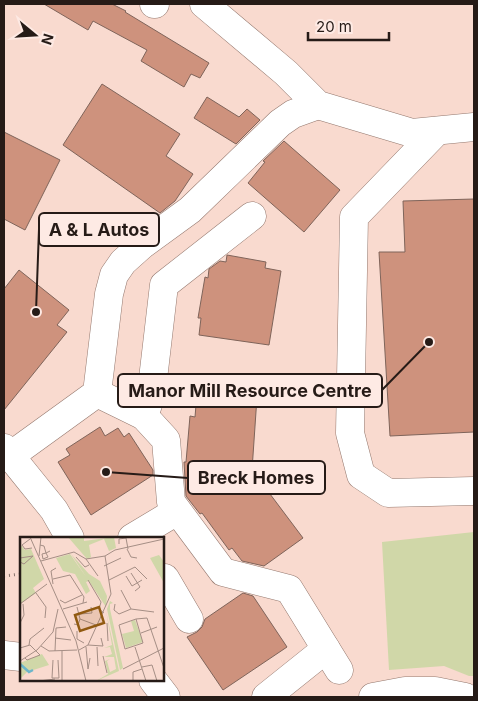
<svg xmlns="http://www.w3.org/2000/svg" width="478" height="701" viewBox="0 0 478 701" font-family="Inter,sans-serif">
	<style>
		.green { fill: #d0d7a8 }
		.building { fill: #ce927d; stroke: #7f645a }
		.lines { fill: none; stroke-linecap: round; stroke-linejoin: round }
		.minor-casing { stroke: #94786e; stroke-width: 29 }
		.path { stroke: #87736c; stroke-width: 3; stroke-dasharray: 1 4; stroke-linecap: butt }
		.minor { stroke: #fff; stroke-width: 28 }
		.inset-river { fill: none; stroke: #6bb5ca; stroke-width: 2.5 }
		.inset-road { fill: none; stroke: #a58e85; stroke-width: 1 }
		.view { fill: #915a11; fill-opacity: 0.15; stroke: #915a11; stroke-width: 2.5 }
		.inset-edge { fill: none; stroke: #261b17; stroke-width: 2.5 }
		.leader { fill: none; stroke: #261b17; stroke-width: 2 }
		.callout-dot { fill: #261b17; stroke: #feeae4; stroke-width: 2 }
		.callout { fill: #feeae4; stroke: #261b17; stroke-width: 2 }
		.callout-label { font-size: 18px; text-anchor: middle; font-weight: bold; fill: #261b17 }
	</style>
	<rect width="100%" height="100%" fill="#f9dacf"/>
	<path class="green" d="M474,532v144h-5l-25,-10 -55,4 -7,-128z"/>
	<g class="building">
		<path d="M44,4h68l14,7 -1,1 84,51 -9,15 -9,-4 -7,13 -43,-26 6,-11 -54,-29 -5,9z"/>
		<path d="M102,84l78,50 -14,22 27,18 -18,27 -15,12 -97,-68z"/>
		<path d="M207,97l32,20 8,-8 13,11 -24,24 -42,-26z"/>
		<path d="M4,132l56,28 -35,70 -21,-11z"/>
		<path d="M284,141l56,49 -36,42 -56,-49 17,-21 -2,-1z"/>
		<path d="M474,199v233l-84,4 -11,-184h26l-2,-51z"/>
		<path d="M227,255l39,7 -1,6 16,3 -12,74 -70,-10 2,-17h-3l7,-41 3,1 1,-9 11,-8 6,1z"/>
		<path d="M19,270l50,40 -12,15 10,7 -63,78v-121z"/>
		<path d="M197,393l60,4 -5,73 51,68 -39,28 -22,-5 -10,-13 -3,2 -27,-37 -2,1 -14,-18 -2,-34h2l4,-46 5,1z"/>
		<path d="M100,427l5,9 13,-8 6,9 5,-4 24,37v5l-62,40 -33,-53 12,-7 -4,-6z"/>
		<path d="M243,593l10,3 34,51 -64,43 -36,-53 10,-5 5,-5 3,-8z"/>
	</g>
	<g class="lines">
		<defs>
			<g id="minor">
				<path d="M154,4h1"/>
				<path d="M204,4l82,69 32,32 94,28 62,-6"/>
				<path d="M437,131l-83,86 -4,216 11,42 27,18 86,-2"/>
				<path d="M97,393l47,23 22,24 5,62 52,70 66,17 50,81"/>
				<path d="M144,416l7,-20 13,-111 88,-69"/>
				<path d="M4,448l50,62 16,28"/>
				<path d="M10,456l87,-63 12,-99 5,-19 9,-13 19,-17 48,-35 90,-87 13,-9 25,-9"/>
				<path d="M132,538l45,-27"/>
				<path d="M162,579l3,-1 24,41"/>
				<path d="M4,655l17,2"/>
				<path d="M153,680l13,17"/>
				<path d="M266,697l60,-48"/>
				<path d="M373,697l32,-6h30l30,6"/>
			</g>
		</defs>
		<use href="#minor" class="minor-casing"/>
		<path class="path" d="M4,576l17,-2"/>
		<use href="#minor" class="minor"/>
	</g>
	<g transform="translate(20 537)">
		<rect width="144" height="144" fill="#f9dacf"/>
		<path d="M48,0l16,1v3l30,-4 2,11 -7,3 -5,-12 -15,6 2,12 -4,2zM0,7l5,6 6,-1 13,30 -11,9 3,5 -16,11zM50,17l19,27 -3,1 4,9 -4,3 -11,-20 -12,-3 -7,-13zM51,17l18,20 11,7 7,15 -1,11zM139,18l5,7v21l-14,-25zM90,64l3,2 -3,1v5l13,59 -3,2 -13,-61zM86,74l13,60 -23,10 12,-7 -3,-13 5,-2 -3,2 3,11 6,-3 -2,-12h-10l8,-3 -2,-7 -6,1 8,-3zM115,83l8,22 -17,6 -4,-14 12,-3 -3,-10zM22,117l7,11 -22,7 -7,7v-16z" fill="#d0d7a8"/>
		<path class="inset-river" d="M0,127l9,8 4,-2"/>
		<path class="inset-road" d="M10,0l46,104 10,40M10,2l-8,6 3,4 7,-1M99,7v-5l7,-1 2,11M20,8l4,1 2,7 2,4 -5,2 -1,-5 4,-1 4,-2M107,12l4,8 6,1M19,19l2,-19M56,20l9,10 4,-2M0,21l13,-2 -9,8 -4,-2M66,22l12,17M21,24l33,-9 12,7 19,-3M84,29l17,-8M111,36l9,14 -5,4M106,39l6,10 10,-6M33,42l17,-4 14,22 -1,6M68,43l13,22 -2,7 5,4M89,43l26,-13 12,12M33,47l-2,-13 5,-3M16,56l10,14 -1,11M40,63l5,3 17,-8M0,67l27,-20M95,67l-1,6 5,4 12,-5 -10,-19M43,72l24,-7M111,72l23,3M60,77l12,-1 -1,-6M60,82l16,6M116,82l7,24 -18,6 -6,-24zM116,82l11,-1 17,50M0,86l4,-8 -1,-11M87,86l1,18M54,87l4,1 2,-6 -3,-12M57,94v8l7,4M121,96l16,-6M35,101l16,2M9,108l1,-6 14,-11M68,108l15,1 -2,-8M21,109l8,5 28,-1M66,110l2,22 2,-11M77,110l1,19M115,110l11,34M0,111l10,-3 10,10M59,113l9,-5 23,-51 -6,-38 10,-6 49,-11M35,114l1,-23 10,-1M83,119l4,17M5,121l2,2 13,-5M33,123l-1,18h7l-1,-18M0,124l17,-11 16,-18 5,-23M122,130l10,-2 5,16M103,132l41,-21M19,144l16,-2M42,144v-30M113,144v-9l9,-3"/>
		<path class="view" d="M79,70l5,16 -24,8 -5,-16z"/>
		<rect width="144" height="144" class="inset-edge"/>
	</g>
	<path class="leader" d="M36 312L39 229M429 342L382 390M106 472L188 478"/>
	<g class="callout-dot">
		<circle cx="36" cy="312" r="5"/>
		<circle cx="429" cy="342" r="5"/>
		<circle cx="106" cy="472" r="5"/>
	</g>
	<g class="callout">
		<rect x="39" y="213" width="120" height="33" rx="5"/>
		<rect x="118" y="374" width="264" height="33" rx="5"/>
		<rect x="188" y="461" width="137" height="33" rx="5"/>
	</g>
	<g class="callout-label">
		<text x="99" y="236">A &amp; L Autos</text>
		<text x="250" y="397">Manor Mill Resource Centre</text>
		<text x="256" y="484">Breck Homes</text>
	</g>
	<rect width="478" height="701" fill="none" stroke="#261b17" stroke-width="10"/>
	<g transform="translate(35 35) rotate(108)" stroke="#feeae4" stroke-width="4" paint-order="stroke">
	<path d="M0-4L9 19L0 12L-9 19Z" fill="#261b17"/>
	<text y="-8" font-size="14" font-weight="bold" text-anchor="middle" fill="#261b17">N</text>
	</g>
	<path d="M308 32v8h81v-8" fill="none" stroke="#261b17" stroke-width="2.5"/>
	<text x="316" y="32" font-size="15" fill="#261b17" stroke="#feeae4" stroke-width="4" paint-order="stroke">20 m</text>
</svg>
